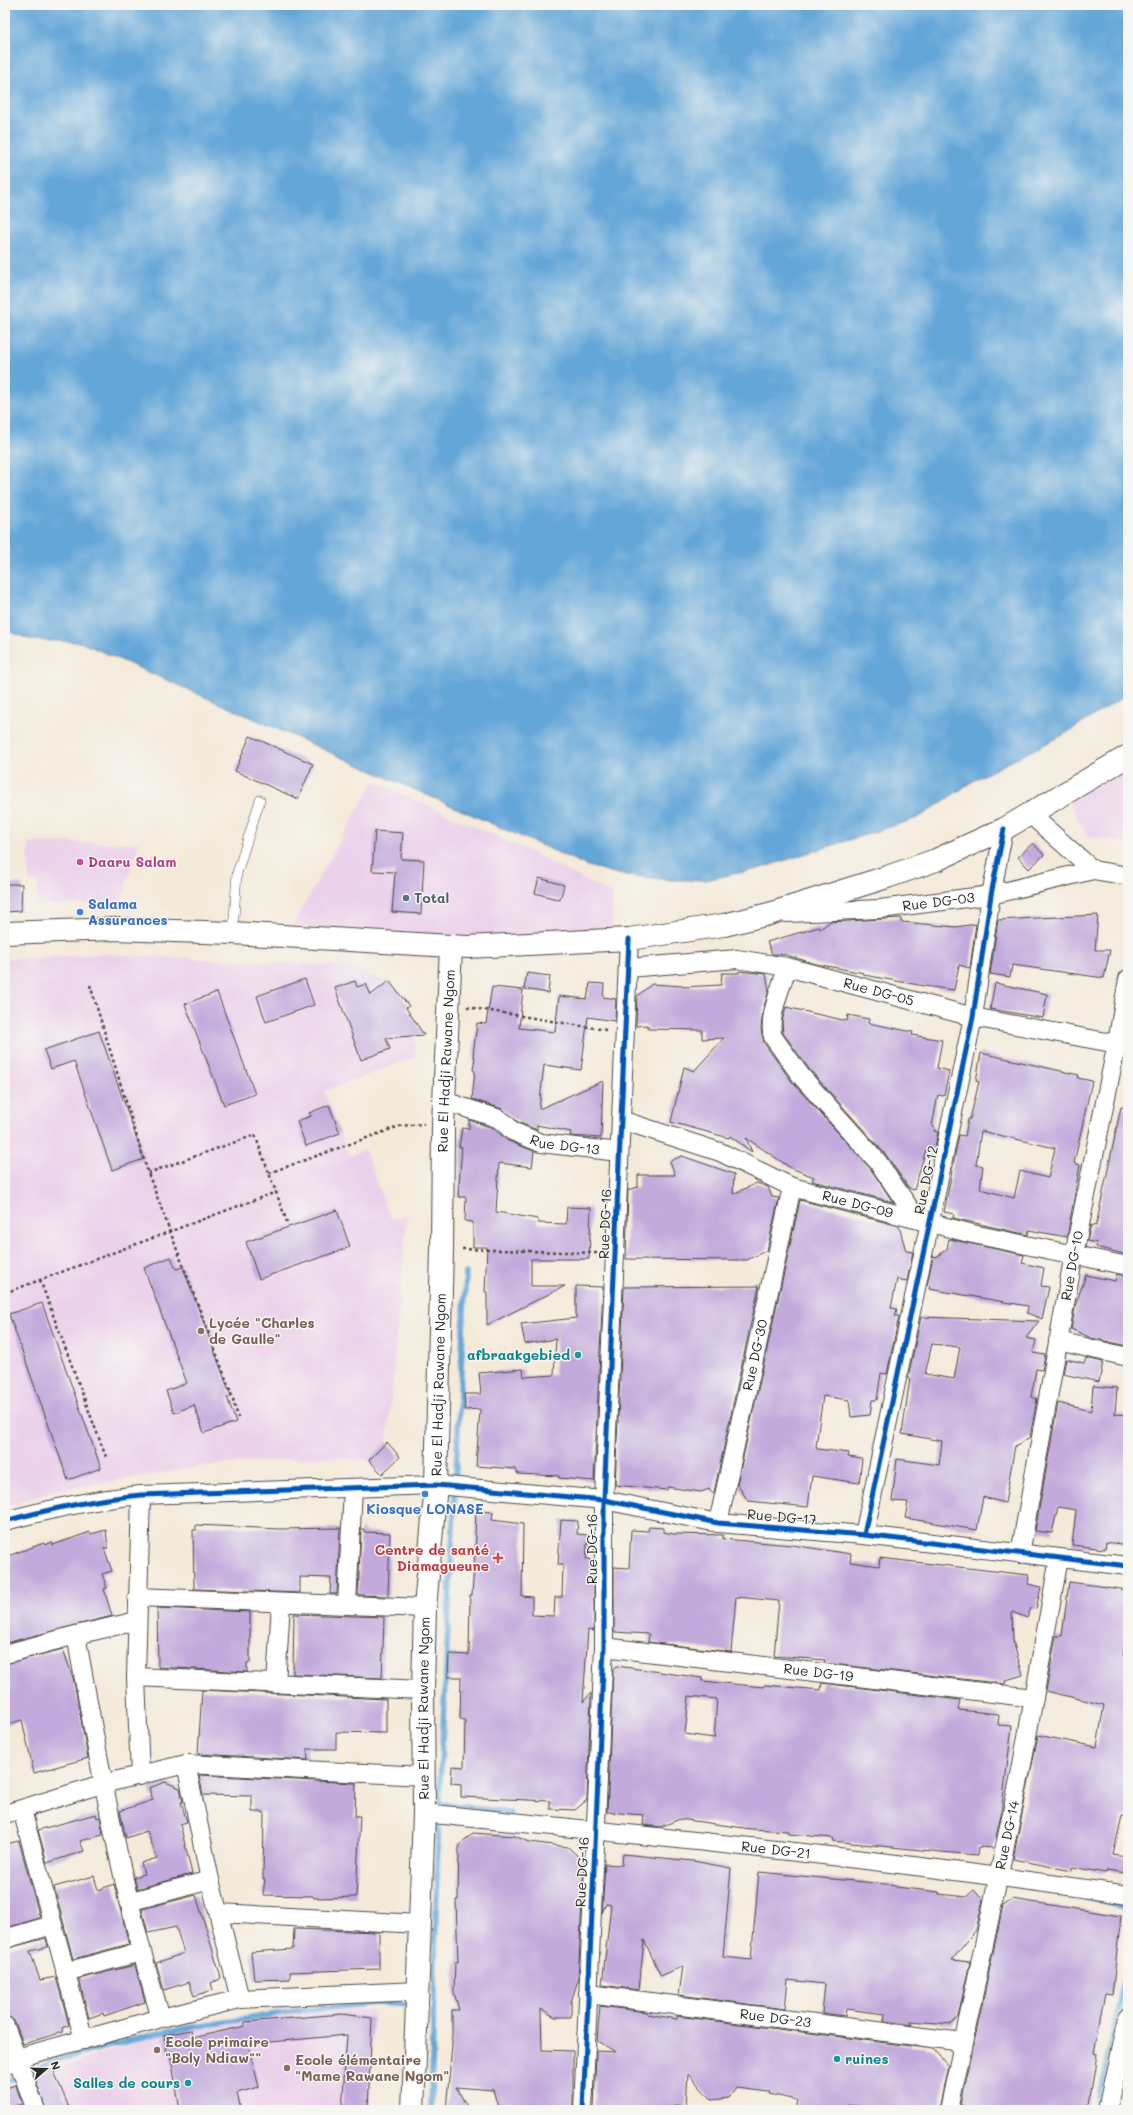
<svg xmlns="http://www.w3.org/2000/svg" width="1133" height="2115" viewBox="0 0 1133 2115" font-family="Mali,sans-serif">
	<style>
		.built { fill: #ecd1ea }
		.water { fill: #64a6d8; stroke: #486882 }
		.lines { fill: none; stroke-linecap: round; stroke-linejoin: round }
		.stream { stroke: #64a6d8; stroke-width: 5.5 }
		.building { fill: #c2aadc; fill-rule: evenodd }
		.lane-casing { stroke: #494845; stroke-width: 10 }
		.street-casing { stroke: #494845; stroke-width: 20 }
		.secondary-casing { stroke: #494845; stroke-width: 24 }
		.highway-casing { stroke: #494845; stroke-width: 24 }
		.path { stroke: #494845; stroke-width: 2.5; stroke-dasharray: 3 3; stroke-linecap: butt }
		.lane { stroke: #fff; stroke-width: 9 }
		.street { stroke: #fff; stroke-width: 18 }
		.secondary { stroke: #fff; stroke-width: 22 }
		.highway { stroke: #fff; stroke-width: 22 }
		.cycleway-casing { stroke: #f6f6f2; stroke-width: 8 }
		.cycleway { stroke: #0057b8; stroke-width: 5 }
		.hotel-dot { fill: #d1479c; stroke: #f6f6f2; stroke-width: 1.5 }
		.service-dot { fill: #5c6f8a; stroke: #f6f6f2; stroke-width: 1.5 }
		.shop-dot { fill: #3f7fe0; stroke: #f6f6f2; stroke-width: 1.5 }
		.education-dot { fill: #8d6e63; stroke: #f6f6f2; stroke-width: 1.5 }
		.culture-dot { fill: #0f9aa8; stroke: #f6f6f2; stroke-width: 1.5 }
		.health-dot { fill: #e0444e; stroke: #f6f6f2; stroke-width: 1.5 }
		.labels { text-anchor: middle; stroke-width: 3; stroke-linejoin: round; paint-order: stroke }
		.hotel-label { font-size: 14px; font-weight: bold; fill: #b23c85; stroke: #f6f6f2; text-anchor: start }
		.service-label { font-size: 14px; font-weight: bold; fill: #4e5e75; stroke: #f6f6f2; text-anchor: start }
		.street-label { font-size: 14px; fill: #2b2b2b; stroke: #f6f6f2 }
		.shop-label { font-size: 14px; font-weight: bold; fill: #366cbe; stroke: #f6f6f2; text-anchor: start }
		.education-label { font-size: 14px; font-weight: bold; fill: #785e54; stroke: #f6f6f2; text-anchor: start }
		.culture-label { font-size: 14px; font-weight: bold; fill: #0d838f; stroke: #f6f6f2; text-anchor: end }
		.health-label { font-size: 14px; font-weight: bold; fill: #be3a42; stroke: #f6f6f2; text-anchor: end }
	</style>
	<rect width="100%" height="100%" fill="#f6f6f2"/>
	<filter id="ink" filterUnits="userSpaceOnUse"><feTurbulence type="fractalNoise" baseFrequency=".025" numOctaves="2"/><feDisplacementMap in="SourceGraphic" scale="8" xChannelSelector="R" yChannelSelector="G"/><feConvolveMatrix kernelMatrix="1 2 1 2 8 2 1 2 1" color-interpolation-filters="sRGB"/></filter>
	<filter id="wash" filterUnits="userSpaceOnUse"><feTurbulence type="fractalNoise" baseFrequency=".012" numOctaves="4" result="noise"/><feDisplacementMap in="SourceGraphic" scale="16" xChannelSelector="R" yChannelSelector="G"/><feGaussianBlur stdDeviation="0.9" result="paint"/><feColorMatrix in="noise" values="0 0 0 0 0 0 0 0 0 0 0 0 0 0 0 0 0 1.4 0 .05"/><feComposite in="paint" operator="in"/></filter>
	<g filter="url(#wash)">
		<rect width="100%" height="100%" fill="#f4eada"/>
		<g class="built">
			<path d="M1128,761v82l-40,-6 -21,-38z"/>
			<path d="M374,781l155,70 83,43 1,37 -147,16 -174,-21z"/>
			<path d="M28,842l111,1 -19,59 -83,3 1,-23h-9z"/>
			<path d="M104,954l237,12 42,13 32,42v36l-91,34 25,65 16,-6 26,69 16,-4 -20,227 -18,18 -44,-3 -114,8 -152,25 -54,16v-547z"/>
			<path d="M348,2009l26,2 -4,99h-324l-13,-35 162,-50z"/>
		</g>
		<path class="water" d="M5,5h1123v689l-65,41 -85,43 -60,40 -160,51 -53,11h-34l-53,-6 -30,-8 -508,-224 -48,-2 -27,-10z"/>
		<g class="lines">
			<g class="stream">
				<path d="M439,1803l71,10"/>
				<path d="M1088,1898l40,10"/>
				<path d="M5,2082l51,-22 111,-29 122,-19 87,-9 36,2"/>
				<path d="M431,2110l8,-307 27,-530"/>
				<path d="M1096,2110l32,-147"/>
			</g>
		</g>
		<g id="blocks">
			<g class="building">
				<path d="M250,736l63,28 -15,35 -63,-28z"/>
				<path d="M375,831l28,2 -2,26 23,1 -3,54 -29,-2 3,-40 -23,-1z"/>
				<path d="M1033,843l11,12 -15,14 -11,-12z"/>
				<path d="M539,878l25,7 -4,15 -25,-7z"/>
				<path d="M5,884h17l-1,27 -16,1z"/>
				<path d="M1098,915l-3,35h15l-6,28 -92,-13 -2,12 -20,-3 8,-54z"/>
				<path d="M901,918v4l55,5 20,-3 -6,44 -11,-3 -5,25 -30,-4 -60,-11v-2l-48,-9 -30,-9 -14,-1 -5,-12 52,-15 1,2 10,-7z"/>
				<path d="M739,971l27,3 3,16 -6,20 -2,19 3,14 29,40 77,85 23,34 -81,-21 2,-4 -23,-9 -45,-30 6,14 -22,-16 -1,2 -58,-16 13,-55 10,4 30,-33 -22,1v-9l-54,-1v-4l-12,1 1,-30 15,-12 31,2v1l38,-2 1,-12h17z"/>
				<path d="M527,973l23,3 -2,17 -24,-4z"/>
				<path d="M305,979l9,26 -48,17 -9,-26z"/>
				<path d="M355,981l2,6 9,-3 5,11 18,-14 20,25 -3,2 18,27 -38,3 4,11 -29,11 -26,-72z"/>
				<path d="M590,983l14,1 -1,13 13,2 -1,22 -27,-4 -7,53 -37,-5 -5,44 64,-28 -2,57 -31,-2 1,-4 -34,-7v5l-19,-8 -16,-13 -30,-10 3,-28 -2,-1 2,-13 -2,-1 4,-33 9,1 6,-37 31,3 -4,38 36,4 4,-36 28,3z"/>
				<path d="M995,983l52,11 -4,24 -53,-9z"/>
				<path d="M217,992l38,102 -31,11 -39,-101z"/>
				<path d="M786,1007l61,14 1,-6 21,4 -1,4 45,9 -1,3 30,5 -5,28 12,3 -5,25 -6,-1 -6,31 3,1 -1,4 4,1 -4,20 -8,-2 -12,40 -5,-2 -23,-33 -77,-86 -26,-36 -1,-11z"/>
				<path d="M99,1031l45,128 -32,11 -38,-109 -23,8 -7,-19z"/>
				<path d="M981,1053l98,22 -1,3 14,3 -18,82 6,2 -13,72 -38,-7 -1,5 -75,-17 1,-4 -10,-2 15,-77 6,1 3,-17h2l9,-37 -3,-1zM981,1131l74,17 -7,30 -28,-7 -6,27 -34,-9 3,-23 -7,-1z"/>
				<path d="M329,1105l11,28 -34,13 -9,-25 14,-5 -2,-3z"/>
				<path d="M1121,1107l7,1v147l-32,-8 1,-4 -10,-2 4,-16 5,1z"/>
				<path d="M469,1120l24,8 15,13 26,10 -2,16 -33,-4 -3,49 42,7v4l28,1 1,-17 24,1 -2,51h-58v27h34l-78,39v-33h-2l2,-45h-14v-25l-8,-1 1,-24h-8l4,-50h-3l3,-19 7,1z"/>
				<path d="M682,1156l52,18 -1,20 24,-11 11,4 4,10 7,1 -12,52 -20,10 -121,-1 2,-69 10,-3v-12h37l-5,-14z"/>
				<path d="M800,1200l99,26 7,25 7,1 -6,29 -10,-2 -6,29 6,1 -2,7h4l-12,58 -6,-1 -4,27h-5l-2,15 -19,2 -2,-17 -26,-4 -7,50 1,3 32,4 -1,4 14,2 -3,24 -47,-7 -4,31 -60,-6 -11,-17z"/>
				<path d="M337,1210l13,37 -91,32 -13,-37z"/>
				<path d="M949,1239l75,16 -2,8 22,5 -3,18 8,1 -7,32 -15,-6 1,-7 -99,-17 1,-3 -3,-1 6,-29 3,1 11,-8z"/>
				<path d="M171,1257l5,12 7,-2 48,129 -4,1 9,25 -32,11 -10,-28 -20,8 -8,-22 21,-8 -43,-115z"/>
				<path d="M1117,1274l11,2v70l-37,-8 -20,-9 5,-26 10,-28 29,6z"/>
				<path d="M576,1286l27,1 -9,194 -35,-3v-2l-41,-2 -3,-5 -39,-3 4,-57 -15,1 -1,-16h17l-2,-21 44,-4 1,8 30,-2 2,-36 -31,5 -4,-20 55,-6z"/>
				<path d="M759,1286l-45,206 -2,1 -3,-4 -8,3 -34,-5v3l-52,-5 9,-198z"/>
				<path d="M42,1303l59,165 -33,12 -59,-166z"/>
				<path d="M921,1317l118,4 -13,17 10,2 -3,13 12,2 -3,15 -6,-1 -5,28 6,2 -7,38 -15,9 -10,57 -22,-6 -6,33 -72,-12 3,-16 -16,-1 5,-42 42,6 3,-24 -40,-7 8,-56h-2zM932,1344l28,3 -6,32 -29,-5z"/>
				<path d="M1086,1358l17,4 -4,20 -36,-8 3,-15 18,4z"/>
				<path d="M1093,1386l24,2 -2,26 13,1v130l-22,-3 -1,7 -33,-4 4,-35 -18,-3 -6,26 -17,-2 23,-128 33,8z"/>
				<path d="M387,1442l13,15 -18,17 -13,-14z"/>
				<path d="M476,1511l17,1 -1,8 31,4 -1,72 10,1v18l22,1 1,-19h7l1,-32h-5l3,-45 17,1 -1,13 11,1 -2,24h4v6h4v66l-6,-1 -5,72 8,-9 -4,107 -12,10 -25,-1v-8l-89,-4v-13l-10,-1 1,-17 12,1 1,-47 -5,-1 1,-42h-13l1,-23 20,1 1,-60h2l4,-59 -1,-1z"/>
				<path d="M196,1525l83,4 61,-1 -3,66h-7l1,-16 -31,-1v16l-106,-4 -1,-59h3z"/>
				<path d="M649,1527l14,1v4l11,2 49,1v4l69,6 59,9 -1,8 29,4 1,-8 149,17 -1,9 13,3 -5,22 -5,-1 -4,10 -15,-6 1,29 10,34 -17,5 -1,4 -181,-21 1,-3 -51,-4 5,-55 -43,-4 -5,55 -83,-10 1,-8 -35,-2v-65l15,1 2,-38 17,1z"/>
				<path d="M361,1529h3v3l26,1 -2,63 -30,-1z"/>
				<path d="M106,1530l2,18h-4l8,23 -10,3 5,14 -3,1 8,27 -107,27v-86l39,-14 1,2 7,-3 1,3 37,-13 1,2z"/>
				<path d="M1069,1582l59,8v30l-5,36 5,1v160l-6,-1 -9,39 14,2 -2,16 -18,-3 -1,3 -34,-6v4l-59,-12 25,-124 59,12 7,-42 -58,-14 10,-55h6z"/>
				<path d="M157,1608l93,4v50l-3,1v9l-89,-5z"/>
				<path d="M294,1614l90,3 -2,61 -89,-4z"/>
				<path d="M63,1649l11,32 14,77 -54,15 -12,-53 -17,5v-61z"/>
				<path d="M617,1666l85,12v3l62,6v-2l57,5 1,-7 138,17 -2,10 41,4 -1,11 14,1 -11,88 -7,34 -16,-1 -1,8 -36,-3 -109,-11 1,-3 -44,-4v-3l-38,-2 -71,-10 -20,8 -17,-2 1,-10 -37,-3 6,-142zM689,1696l28,3 -3,39 -29,-4z"/>
				<path d="M202,1690l184,9v34l-50,-1v17h-29l1,11 -110,-6z"/>
				<path d="M199,1775l157,8 -1,33h5l-4,81 -42,1 -1,-2 -50,-1 2,-16h-2l1,-67h-12v-16l-49,-1z"/>
				<path d="M165,1782l15,6 3,14h-2l6,20 -7,2 12,50 -55,15 -3,-12 10,-3 -3,-11 16,-5 -10,-27 -21,7 -6,-27 33,-11 -4,-12z"/>
				<path d="M96,1814l1,4 3,-1 3,18 -23,6 4,10 -37,12 -9,-33z"/>
				<path d="M473,1833l41,3 16,6 38,5 16,15 -6,118 -7,22v15h-16l-14,-8 1,41 31,1v59h-74l-6,-20 -37,-3 13,23h-23l6,-65v-35h7l-5,-18 1,-30h3l-2,-62h2l1,-55z"/>
				<path d="M19,1841l21,77 -35,10v-84z"/>
				<path d="M623,1854l70,7 38,7 -8,89 28,3 8,-88 137,13v2l43,5v2l27,3 8,-7 9,10 -7,30 -24,30 18,2 -12,55 -6,7 -43,-3 3,4 -28,-4 1,-7 -39,-5 -1,7 -23,-3 3,-29 -37,-4 -3,29 -106,-14 4,-29 -22,10 -17,-36 -5,50 -37,-5 9,-80 -5,-1 -4,9 3,-49 17,1z"/>
				<path d="M94,1876l4,14 16,-6 15,60 -56,15 -19,-72z"/>
				<path d="M196,1895l25,83 -10,5 2,7 -19,6 -5,-14 -25,8 -8,-27 28,-10 -8,-26 -28,6 -6,-24z"/>
				<path d="M1012,1899l109,17 -9,79 -7,-1 -5,24 -6,36 3,1 -9,55h-128l43,-205z"/>
				<path d="M294,1929l85,3v37l-89,3v7l-36,1 -3,-28 42,-3z"/>
				<path d="M46,1938l2,9 -18,4 10,29 16,-3 13,48 -7,3 1,4 -40,12 -8,-22 -4,-4 -6,-2v-67z"/>
				<path d="M135,1965l10,37 -41,14 -1,-3 -14,5 -10,-39z"/>
				<path d="M600,2006l47,6v2l30,5v-3l256,33 15,17 -9,44h-49l-42,-5v3l-13,-1v3h-40l2,-10 -28,-6 1,-2 -34,-4 -7,10 -18,2 -23,-27 -2,33 -11,-1 -6,5h-75l2,-59 20,1 -19,-11z"/>
				<path d="M342,2014l30,4 -4,92h-26l5,-75 -99,9 11,43 -22,6 4,17h-61l-10,-58 -3,1 -3,-18 27,-5 1,8 53,-12v-4z"/>
				<path d="M53,2069l17,41h-24l-12,-35z"/>
				<path d="M16,2085l6,19 -17,5v-21z"/>
			</g>
		</g>
	</g>
	<g filter="url(#ink)">
		<use href="#blocks" fill-opacity="0" stroke="#494845" stroke-width="1"/>
		<g class="lines">
			<defs>
				<path id="lane" d="M233,933l4,-60 23,-73"/>
				<g id="street">
					<path d="M1030,814l63,56"/>
					<path id="s1" d="M787,913l93,-4 111,-14 102,-25 35,6"/>
					<path d="M787,967c-5,19 -20,51 -14,70l28,39 77,86 39,57"/>
					<path id="s2" d="M628,968l109,-9 50,8 186,50 155,29"/>
					<path id="s3" d="M444,1101l53,17 8,5 7,8 29,12 78,9"/>
					<path id="s4" d="M621,1120l99,32 72,35 181,47 155,32"/>
					<path d="M1058,1341l70,16"/>
					<path d="M5,1521c45,-12 89,-22 136,-26l295,-10 168,15 114,23 146,12 264,31"/>
					<path id="s5" d="M718,1523l74,-336"/>
					<path d="M864,1535l109,-518 18,-122 13,-66"/>
					<path id="s6" d="M1020,1554l54,-300 43,-211 11,-64"/>
					<path d="M137,1597l288,11"/>
					<path d="M347,1604l6,-116"/>
					<path d="M76,1635c23,129 46,257 85,383"/>
					<path id="s7" d="M604,1647l430,51"/>
					<path d="M5,1654l71,-19 61,-14"/>
					<path d="M136,1677l287,13"/>
					<path d="M276,1684l5,-81"/>
					<path d="M186,1764l24,116 30,119"/>
					<path d="M140,1776l-4,-99 5,-182"/>
					<path d="M22,1810l62,230"/>
					<path id="s8" d="M424,1813c235,24 470,47 704,82"/>
					<path d="M5,1814l97,-30 84,-20 238,12"/>
					<path d="M128,1902l82,-22"/>
					<path d="M219,1913l200,11"/>
					<path d="M5,1939l47,-14"/>
					<path d="M65,1972l76,-20"/>
					<path id="s9" d="M588,1994l375,48"/>
					<path d="M5,2026l31,84"/>
					<path d="M5,2065l12,-7 144,-40 79,-19 178,-8"/>
					<path d="M583,2110l21,-463v-147l25,-561"/>
					<path id="s10" d="M949,2110l72,-340 38,-212"/>
					<path d="M1108,2110l20,-93"/>
				</g>
				<g id="secondary">
					<path id="s11" d="M413,2110l11,-297 -1,-123 2,-82 11,-123 6,-236 1,-124 8,-179"/>
				</g>
				<path id="highway" d="M5,933l109,-4 119,4 234,14 162,-8 95,-14 45,-11 118,-37 49,-17 68,-31 124,-73"/>
			</defs>
			<use href="#lane" class="lane-casing"/>
			<use href="#street" class="street-casing"/>
			<use href="#secondary" class="secondary-casing"/>
			<use href="#highway" class="highway-casing"/>
			<g class="path">
				<path d="M90,985l58,188 84,222 6,23"/>
				<path d="M467,1007l139,23"/>
				<path d="M148,1173l107,-38 32,87"/>
				<path d="M269,1173l131,-47 24,-2"/>
				<path d="M462,1249l135,4"/>
				<path d="M40,1280l66,177"/>
				<path d="M5,1293l271,-101"/>
			</g>
			<use href="#lane" class="lane"/>
			<use href="#street" class="street"/>
			<use href="#secondary" class="secondary"/>
			<use href="#highway" class="highway"/>
			<defs>
				<g id="cycleway">
					<path d="M5,1521c45,-12 89,-22 136,-26l295,-10 168,15 114,23 146,12 264,31"/>
					<path d="M864,1535l109,-518 18,-122 13,-66"/>
					<path d="M583,2110l21,-463v-147l25,-561"/>
				</g>
			</defs>
			<use href="#cycleway" class="cycleway-casing"/>
			<use href="#cycleway" class="cycleway"/>
		</g>
	</g>
	<circle class="hotel-dot" cx="80" cy="862" r="4"/>
	<circle class="service-dot" cx="406" cy="898" r="4"/>
	<g class="shop-dot">
		<circle cx="80" cy="912" r="4"/>
		<circle cx="425" cy="1494" r="4"/>
	</g>
	<g class="education-dot">
		<circle cx="201" cy="1331" r="4"/>
		<circle cx="157" cy="2050" r="4"/>
		<circle cx="287" cy="2068" r="4"/>
	</g>
	<g class="culture-dot">
		<circle cx="578" cy="1355" r="4"/>
		<circle cx="837" cy="2059" r="4"/>
		<circle cx="188" cy="2083" r="4"/>
	</g>
	<path class="health-dot" d="M496 1552h4v4h4v4h-4v4h-4v-4h-4v-4h4z"/>
	<g class="labels">
		<g class="hotel-label">
			<text x="88" y="867">Daaru Salam</text>
		</g>
		<g class="service-label">
			<text x="414" y="903">Total</text>
		</g>
		<g class="street-label">
			<text dy="5" stroke="none"><textPath href="#s1" startOffset="152">Rue DG-03</textPath></text>
			<text dy="5" stroke="none"><textPath href="#s2" startOffset="255">Rue DG-05</textPath></text>
			<text dy="5" stroke="none"><textPath href="#s11" startOffset="1050">Rue El Hadji Rawane Ngom</textPath></text>
			<text dy="5" stroke="none"><textPath href="#s3" startOffset="131">Rue DG-13</textPath></text>
			<text transform="translate(926 1180) rotate(-78)" y="5">Rue DG-12</text>
			<text dy="5" stroke="none"><textPath href="#s4" startOffset="252">Rue DG-09</textPath></text>
			<text transform="translate(605 1224) rotate(-88)" y="5">Rue DG-16</text>
			<text dy="5" stroke="none"><textPath href="#s6" startOffset="293">Rue DG-10</textPath></text>
			<text dy="5" stroke="none"><textPath href="#s5" startOffset="172">Rue DG-30</textPath></text>
			<text dy="5" stroke="none"><textPath href="#s11" startOffset="726">Rue El Hadji Rawane Ngom</textPath></text>
			<text transform="translate(782 1517) rotate(5)" y="5">Rue DG-17</text>
			<text transform="translate(592 1549) rotate(-90)" y="5">Rue DG-16</text>
			<text dy="5" stroke="none"><textPath href="#s7" startOffset="216">Rue DG-19</textPath></text>
			<text dy="5" stroke="none"><textPath href="#s11" startOffset="402">Rue El Hadji Rawane Ngom</textPath></text>
			<text dy="5" stroke="none"><textPath href="#s10" startOffset="281">Rue DG-14</textPath></text>
			<text dy="5" stroke="none"><textPath href="#s8" startOffset="354">Rue DG-21</textPath></text>
			<text transform="translate(582 1872) rotate(-87)" y="5">Rue DG-16</text>
			<text dy="5" stroke="none"><textPath href="#s9" startOffset="189">Rue DG-23</textPath></text>
		</g>
		<g class="shop-label">
			<text x="88" y="909">Salama<tspan x="88" dy="16">Assurances</tspan></text>
			<text x="425" y="1514" text-anchor="middle">Kiosque LONASE</text>
		</g>
		<g class="education-label">
			<text x="209" y="1328">Lycée "Charles<tspan x="209" dy="16">de Gaulle"</tspan></text>
			<text x="165" y="2047">Ecole primaire<tspan x="165" dy="16">"Boly Ndiaw""</tspan></text>
			<text x="295" y="2065">Ecole élémentaire<tspan x="295" dy="16">"Mame Rawane Ngom"</tspan></text>
		</g>
		<g class="culture-label">
			<text x="570" y="1360">afbraakgebied</text>
			<text x="845" y="2064" text-anchor="start">ruines</text>
			<text x="180" y="2088">Salles de cours</text>
		</g>
		<g class="health-label">
			<text x="489" y="1555">Centre de santé<tspan x="489" dy="16">Diamagueune</tspan></text>
		</g>
	</g>
	<rect width="1133" height="2115" fill="none" stroke="#f6f6f2" stroke-width="20"/>
	<g transform="translate(46 2069) rotate(70)" stroke="#f6f6f2" stroke-width="3" paint-order="stroke">
	<path d="M0-3L7 15L0 10L-7 15Z" fill="#2b2b2b"/>
	<text y="-6" font-size="11" font-weight="bold" text-anchor="middle" fill="#2b2b2b">N</text>
	</g>
</svg>
